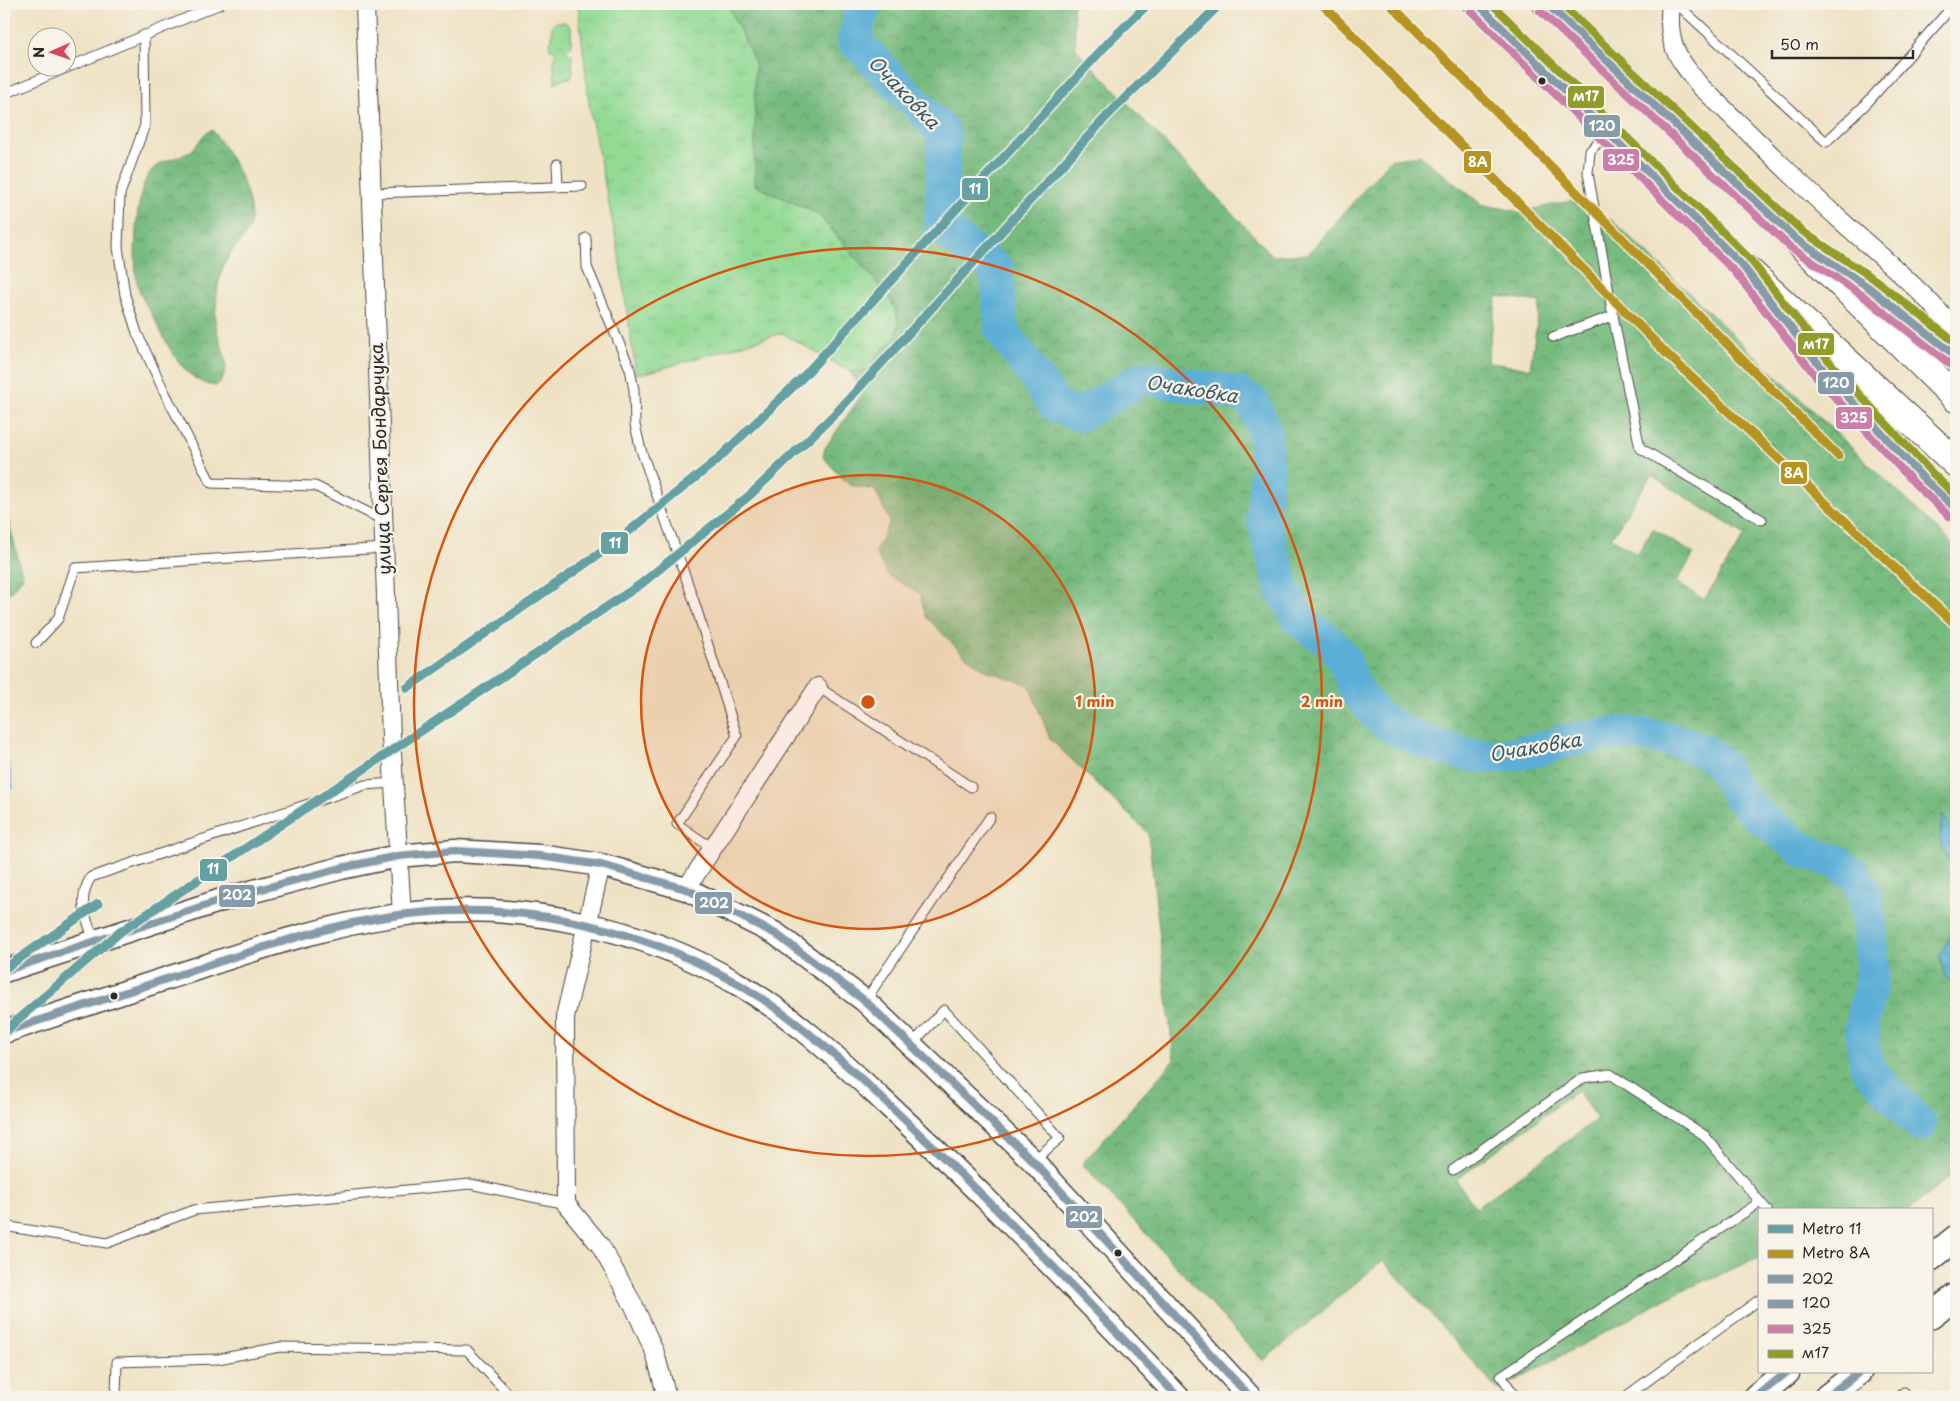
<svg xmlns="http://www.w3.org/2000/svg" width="1960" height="1401" viewBox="0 0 1960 1401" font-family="'Playpen Sans',sans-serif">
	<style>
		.grass { fill: url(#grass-tufts); stroke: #5f8260 }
		.forest { fill: url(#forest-crowns); stroke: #507254; fill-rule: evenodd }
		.water { fill: url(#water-waves); stroke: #436c80 }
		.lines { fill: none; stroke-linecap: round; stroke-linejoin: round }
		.stream { stroke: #5baed6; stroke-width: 5.5 }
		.river { stroke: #5baed6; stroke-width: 34 }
		.service-casing { stroke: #484642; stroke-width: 11 }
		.minor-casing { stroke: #484642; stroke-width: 20 }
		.tertiary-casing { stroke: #484642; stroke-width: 25 }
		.secondary-casing { stroke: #484642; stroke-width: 28 }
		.primary-casing { stroke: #484642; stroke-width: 30 }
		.service { stroke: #fff; stroke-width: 9 }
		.minor { stroke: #fff; stroke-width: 18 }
		.tertiary { stroke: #fff; stroke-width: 22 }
		.secondary { stroke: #fff; stroke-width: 25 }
		.primary { stroke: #fff; stroke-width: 28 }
		.bus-1-casing { stroke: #f7f3e8; stroke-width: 11 }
		.bus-2-casing { stroke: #f7f3e8; stroke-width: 11 }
		.bus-3-casing { stroke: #f7f3e8; stroke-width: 11 }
		.bus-4-casing { stroke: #f7f3e8; stroke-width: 11 }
		.bus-1 { stroke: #869baa; stroke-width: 8 }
		.bus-2 { stroke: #869baa; stroke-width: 8 }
		.bus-3 { stroke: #ca7ea8; stroke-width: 8 }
		.bus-4 { stroke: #929c28; stroke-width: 8 }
		.metro-1-casing { stroke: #f7f3e8; stroke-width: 12 }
		.metro-2-casing { stroke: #f7f3e8; stroke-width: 12 }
		.metro-1 { stroke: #65a0a2; stroke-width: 9 }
		.metro-2 { stroke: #b59421; stroke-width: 9 }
		.ring { fill: none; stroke: #d5540f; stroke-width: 2.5 }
		.bus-dot { fill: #2b2b2b; stroke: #f7f3e8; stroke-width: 2 }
		.labels { text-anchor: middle; stroke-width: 4.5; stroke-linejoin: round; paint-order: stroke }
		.street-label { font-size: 18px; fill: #2b2b2b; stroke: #f7f3e8 }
		.water-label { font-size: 19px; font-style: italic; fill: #3c5967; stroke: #f7f3e8 }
		.centre { fill: #d5540f; stroke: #f7f3e8; stroke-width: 2.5 }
		.ring-label { font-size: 15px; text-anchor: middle; font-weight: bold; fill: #d5540f; stroke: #f7f3e8; stroke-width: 4.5; stroke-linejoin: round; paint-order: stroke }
		.line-badge { stroke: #f7f3e8; stroke-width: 2 }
		.badge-label { font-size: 14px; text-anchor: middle; font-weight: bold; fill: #fff }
	</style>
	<defs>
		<pattern id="grass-tufts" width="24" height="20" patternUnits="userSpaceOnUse" patternTransform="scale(1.25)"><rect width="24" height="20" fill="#93da95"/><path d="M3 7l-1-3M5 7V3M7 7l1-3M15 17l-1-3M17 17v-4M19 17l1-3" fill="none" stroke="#7fbb81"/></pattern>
		<pattern id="forest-crowns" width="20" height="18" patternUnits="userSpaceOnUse" patternTransform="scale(1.25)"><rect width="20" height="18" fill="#76ba7e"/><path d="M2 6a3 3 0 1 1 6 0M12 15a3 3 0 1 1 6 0" fill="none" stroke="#619767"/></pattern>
		<pattern id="water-waves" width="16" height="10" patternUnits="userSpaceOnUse" patternTransform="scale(1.25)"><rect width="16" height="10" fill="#5baed6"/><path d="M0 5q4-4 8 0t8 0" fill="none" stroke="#4b8eae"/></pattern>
	</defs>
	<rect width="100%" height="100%" fill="#f7f3e8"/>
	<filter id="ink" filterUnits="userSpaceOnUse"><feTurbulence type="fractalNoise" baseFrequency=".02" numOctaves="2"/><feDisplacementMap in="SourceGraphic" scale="10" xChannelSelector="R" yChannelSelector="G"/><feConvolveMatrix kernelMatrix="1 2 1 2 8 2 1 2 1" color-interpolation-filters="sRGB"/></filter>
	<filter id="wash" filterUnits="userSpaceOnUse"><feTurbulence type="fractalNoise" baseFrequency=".0096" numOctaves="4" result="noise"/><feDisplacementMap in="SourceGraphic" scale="20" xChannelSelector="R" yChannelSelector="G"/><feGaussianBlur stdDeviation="1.12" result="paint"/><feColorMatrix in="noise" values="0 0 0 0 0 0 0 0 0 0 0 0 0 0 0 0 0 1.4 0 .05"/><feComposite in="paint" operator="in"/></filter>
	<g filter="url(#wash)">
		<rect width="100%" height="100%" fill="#efe2c4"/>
		<g class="grass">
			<path d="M578,4h150l28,59 -1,122 63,29 57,66 17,22 7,21 -4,15 -17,16 -9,17 -19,1 -68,-39 -132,39 -14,2 -18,-125 -28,-138z"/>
			<path d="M557,22h8l6,5v20l-5,5 6,4 1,18 -2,4 -9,1 -7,5 -1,-22 2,-9 -1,-3 -5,-1v-7l2,-2v-14z"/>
		</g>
		<g class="forest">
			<path d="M728,4h345l3,45 197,207 35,-2 82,-94 29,-5 62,49 39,8 51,-11 42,20 343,326v287l-13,-18 -3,24 16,41v33l-2,15 -14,27 5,21 11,7v187l-47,39h-150v48l-78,33 -183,99 -115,-130 -120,101 -181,-197 92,-104 -26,-227 -98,-94 -21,-54 -42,-14 -23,-16 -38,-38 -6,-23 -32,-19 -13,-23 15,-30 -15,-32 -26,-5 -26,-28 2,-9 38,-55 -13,-21 19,-1 9,-17 17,-16 4,-15 -7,-21 -17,-22 -57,-66 -63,-29v-122zM1497,296l43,6 -10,67 -43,-7zM1651,475l94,60 -41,65 -28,-18 18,-28 -41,-25 -16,25 -26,-16zM1577,1091l20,28 -121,89 -20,-28z"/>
			<path d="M212,130c19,25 39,58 39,90 -1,16 -17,26 -24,39 -8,13 -10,32 -11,48 -1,7 -1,16 1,23 4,19 18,41 -1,56 -31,-2 -49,-42 -61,-66 -7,-13 -15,-23 -18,-38 -4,-24 -2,-88 12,-108 11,-16 29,-14 42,-23 9,-7 9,-17 21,-21z"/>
			<path d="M4,503l19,75 -19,20z"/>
		</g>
		<g class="water">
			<path d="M1942,815l14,19v47l-16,-40z"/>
			<path d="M1956,914v70l-11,-7 -5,-21 14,-27z"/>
		</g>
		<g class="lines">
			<path class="stream" d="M4,754l7,33"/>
			<path class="river" d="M864,4l-10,36 90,93 -3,94 56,43 4,59 54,76 25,10 62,-37 95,15 16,9 12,30 2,35 -4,52 20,71 16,30 27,19 15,15 17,39 22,26 26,15 29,12 40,10h25l37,-6 31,-10 52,-7 25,2 35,7 27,10 15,14 18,31 24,23 39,30 36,13 14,11 10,13 7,37 3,50 -11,51 1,19 5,25 52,56"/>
		</g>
	</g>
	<g filter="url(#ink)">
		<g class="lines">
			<defs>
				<g id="service">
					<path d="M1677,4l149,138 40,-38 86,-97 -3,-3"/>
					<path d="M144,35l1,90 -25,69 -2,53 7,48 12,38 26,56 48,94 104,3 68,34"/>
					<path d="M4,94l216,-90"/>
					<path d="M1606,134l-16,17 -2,22 25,143 27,132 122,72"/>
					<path d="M557,164l1,23"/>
					<path d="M372,193l210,-7"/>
					<path d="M586,238l1,29 43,102 4,21 1,35 6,25 53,151 43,135 -60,88 35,24"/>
					<path d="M1553,337l60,-21"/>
					<path d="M36,643l22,-24 17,-51 310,-20"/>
					<path d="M818,687l153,100"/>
					<path d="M94,942c-7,-25 -18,-41 -3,-65l274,-92 29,-2"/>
					<path d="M865,1001l125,-184"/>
					<path d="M912,1044l32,-34 116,128 -27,23"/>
					<path d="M1453,1170l130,-92 27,-4 94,61 63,75"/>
					<path d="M4,1226l103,17 87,-33 276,-26 96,20"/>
					<path d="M116,1397l1,-35 101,-3 62,-12 187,3 44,47"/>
					<path d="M1516,1397l-15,-21 259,-174"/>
					<path d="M1625,1397l134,-97"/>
					<path d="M1898,1397l6,-5 4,5"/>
				</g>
				<g id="minor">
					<path d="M365,4l26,733 11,178"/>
					<path d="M1671,4c-5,40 6,53 30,83 46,43 90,89 137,131 41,37 83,71 118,113"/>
					<path d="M601,865l-36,152 1,187 34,41 34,61 21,47 12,44"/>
					<path d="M686,889l132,-202"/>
				</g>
				<g id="tertiary">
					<path d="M4,971l224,-73 113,-30 57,-12 57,-5 85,5 61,9 85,24 90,45 89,67 168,160 217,236"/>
					<path d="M4,1032c63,-21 126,-42 189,-62 68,-23 136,-45 206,-55 115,-16 245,11 344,72 49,29 92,69 134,108 39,36 77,72 114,109 63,64 126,127 187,193"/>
				</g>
				<g id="secondary">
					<path d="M1828,260l40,27 88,69"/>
					<path d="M1773,305l52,67 98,106 33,31"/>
					<path d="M1931,1258l25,-20"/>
					<path d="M1931,1316l25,-20"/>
					<path d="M1756,1397l31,-25"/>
					<path d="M1827,1397l32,-25"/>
				</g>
				<g id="primary">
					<path d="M1478,4l264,261 214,198"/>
					<path d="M1547,4l249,235 160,159"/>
				</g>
			</defs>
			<use href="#service" class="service-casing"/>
			<use href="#minor" class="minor-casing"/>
			<use href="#tertiary" class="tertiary-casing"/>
			<use href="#secondary" class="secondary-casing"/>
			<use href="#primary" class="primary-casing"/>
			<use href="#service" class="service"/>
			<use href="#minor" class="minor"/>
			<use href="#tertiary" class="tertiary"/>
			<use href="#secondary" class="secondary"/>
			<use href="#primary" class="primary"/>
			<defs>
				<g id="bus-1">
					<path d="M4,971l224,-73 113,-30 57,-12 57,-5 85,5 61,9 85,24 90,45 89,67 168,160 217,236"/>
					<path d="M4,1032c63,-21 126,-41 190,-62 67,-22 135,-46 205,-55 125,-16 256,14 362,83 66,44 124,103 181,158 81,78 159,159 236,241"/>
				</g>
				<g id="bus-2">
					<path d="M1478,4l264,261 83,107 98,106 33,31"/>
					<path d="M1547,4l249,235 72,48 88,69"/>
					<path d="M1756,1397l31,-25"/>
					<path d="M1827,1397l32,-25"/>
				</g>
				<g id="bus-3">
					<path d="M1471,11l264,261 83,107 98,106 33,31"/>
					<path d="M1540,11l250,236 72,48 88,69"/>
				</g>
				<g id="bus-4">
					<path d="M1492,4l257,254 84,108 97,105 26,25"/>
					<path d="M1561,4l241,227 72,48 82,64"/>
				</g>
			</defs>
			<use href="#bus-1" class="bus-1-casing"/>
			<use href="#bus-2" class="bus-2-casing"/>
			<use href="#bus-3" class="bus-3-casing"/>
			<use href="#bus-4" class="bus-4-casing"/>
			<use href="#bus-1" class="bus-1"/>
			<use href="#bus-2" class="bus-2"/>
			<use href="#bus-3" class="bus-3"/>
			<use href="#bus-4" class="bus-4"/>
			<defs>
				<g id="metro-1">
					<path d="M407,688l205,-143 105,-85 86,-83 306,-335 39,-38"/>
					<path d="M4,969l94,-65"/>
					<path d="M4,1034l13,-14 103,-88 521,-348 109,-89 88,-84 268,-294 114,-113"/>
				</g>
				<g id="metro-2">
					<path d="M1322,4l346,351 288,270"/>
					<path d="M1390,4l448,452"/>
				</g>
			</defs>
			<use href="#metro-1" class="metro-1-casing"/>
			<use href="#metro-2" class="metro-2-casing"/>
			<use href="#metro-1" class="metro-1"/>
			<use href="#metro-2" class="metro-2"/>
		</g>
	</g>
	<circle cx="868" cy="702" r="227" fill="#d5540f" fill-opacity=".12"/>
	<g class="ring">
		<circle cx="868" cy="702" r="227"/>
		<circle cx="868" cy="702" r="454"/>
	</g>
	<g class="bus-dot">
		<circle cx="1542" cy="81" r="4.5"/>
		<circle cx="114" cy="996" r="4.5"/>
		<circle cx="1118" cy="1253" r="4.5"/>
	</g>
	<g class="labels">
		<g class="street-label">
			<text transform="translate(381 459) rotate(-92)" y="6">улица Сергея Бондарчука</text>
		</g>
		<g class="water-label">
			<text transform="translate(904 92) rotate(46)" y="7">Очаковка</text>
			<text transform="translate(1192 389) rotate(9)" y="7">Очаковка</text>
			<text transform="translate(1535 747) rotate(-10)" y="7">Очаковка</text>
		</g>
	</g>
	<circle cx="868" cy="702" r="8" class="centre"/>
	<g class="ring-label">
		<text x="1095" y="707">1 min</text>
		<text x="1322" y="707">2 min</text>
	</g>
	<g class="line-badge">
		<rect x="1567" y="85" width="38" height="24" rx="5" fill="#929c28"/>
		<rect x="1583" y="114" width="38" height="24" rx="5" fill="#869baa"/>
		<rect x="1602" y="148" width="38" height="24" rx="5" fill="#ca7ea8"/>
		<rect x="1463" y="150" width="29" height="24" rx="5" fill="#b59421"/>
		<rect x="961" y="177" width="28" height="24" rx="5" fill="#65a0a2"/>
		<rect x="1797" y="332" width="38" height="24" rx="5" fill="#929c28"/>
		<rect x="1817" y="371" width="38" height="24" rx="5" fill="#869baa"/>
		<rect x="1835" y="406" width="38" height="24" rx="5" fill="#ca7ea8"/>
		<rect x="1780" y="461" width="28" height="24" rx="5" fill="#b59421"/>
		<rect x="600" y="531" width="29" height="24" rx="5" fill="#65a0a2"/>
		<rect x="199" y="858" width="29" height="24" rx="5" fill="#65a0a2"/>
		<rect x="218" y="884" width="38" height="24" rx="5" fill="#869baa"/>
		<rect x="694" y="891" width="39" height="24" rx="5" fill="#869baa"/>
		<rect x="1065" y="1205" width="38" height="24" rx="5" fill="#869baa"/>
	</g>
	<g class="badge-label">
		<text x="1586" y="101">м17</text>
		<text x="1602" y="131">120</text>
		<text x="1621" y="165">325</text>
		<text x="1478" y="167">8А</text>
		<text x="975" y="194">11</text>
		<text x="1816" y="349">м17</text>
		<text x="1836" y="388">120</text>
		<text x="1854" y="423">325</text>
		<text x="1794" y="478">8А</text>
		<text x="615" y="548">11</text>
		<text x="213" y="874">11</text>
		<text x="237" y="900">202</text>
		<text x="714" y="908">202</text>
		<text x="1084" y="1222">202</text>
	</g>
	<rect width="1960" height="1401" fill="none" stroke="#f7f3e8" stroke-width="20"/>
	<rect x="1758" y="1208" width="175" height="165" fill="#f7f3e8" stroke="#a5a39c"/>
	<rect x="1768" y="1225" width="25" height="8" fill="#65a0a2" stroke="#a5a39c"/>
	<text x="1802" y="1234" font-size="15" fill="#2b2b2b">Metro 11</text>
	<rect x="1768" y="1250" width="25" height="8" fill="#b59421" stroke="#a5a39c"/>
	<text x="1802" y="1258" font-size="15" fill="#2b2b2b">Metro 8А</text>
	<rect x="1768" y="1275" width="25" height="8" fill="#869baa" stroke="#a5a39c"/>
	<text x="1802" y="1284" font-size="15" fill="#2b2b2b">202</text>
	<rect x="1768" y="1300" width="25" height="8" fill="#869baa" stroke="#a5a39c"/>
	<text x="1802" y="1308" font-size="15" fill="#2b2b2b">120</text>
	<rect x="1768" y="1325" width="25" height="8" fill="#ca7ea8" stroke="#a5a39c"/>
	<text x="1802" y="1334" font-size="15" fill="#2b2b2b">325</text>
	<rect x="1768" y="1350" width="25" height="8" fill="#929c28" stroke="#a5a39c"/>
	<text x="1802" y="1358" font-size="15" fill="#2b2b2b">м17</text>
	<g transform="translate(52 52) rotate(268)"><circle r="24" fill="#f7f3e8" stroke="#a5a39c"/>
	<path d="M0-4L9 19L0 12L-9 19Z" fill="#d1495b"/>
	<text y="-8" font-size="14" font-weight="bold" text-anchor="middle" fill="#2b2b2b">N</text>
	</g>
	<path d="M1772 50v8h141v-8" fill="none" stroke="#2b2b2b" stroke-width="2.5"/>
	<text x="1780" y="50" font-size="15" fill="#2b2b2b" stroke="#f7f3e8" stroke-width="4" paint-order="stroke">50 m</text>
</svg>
